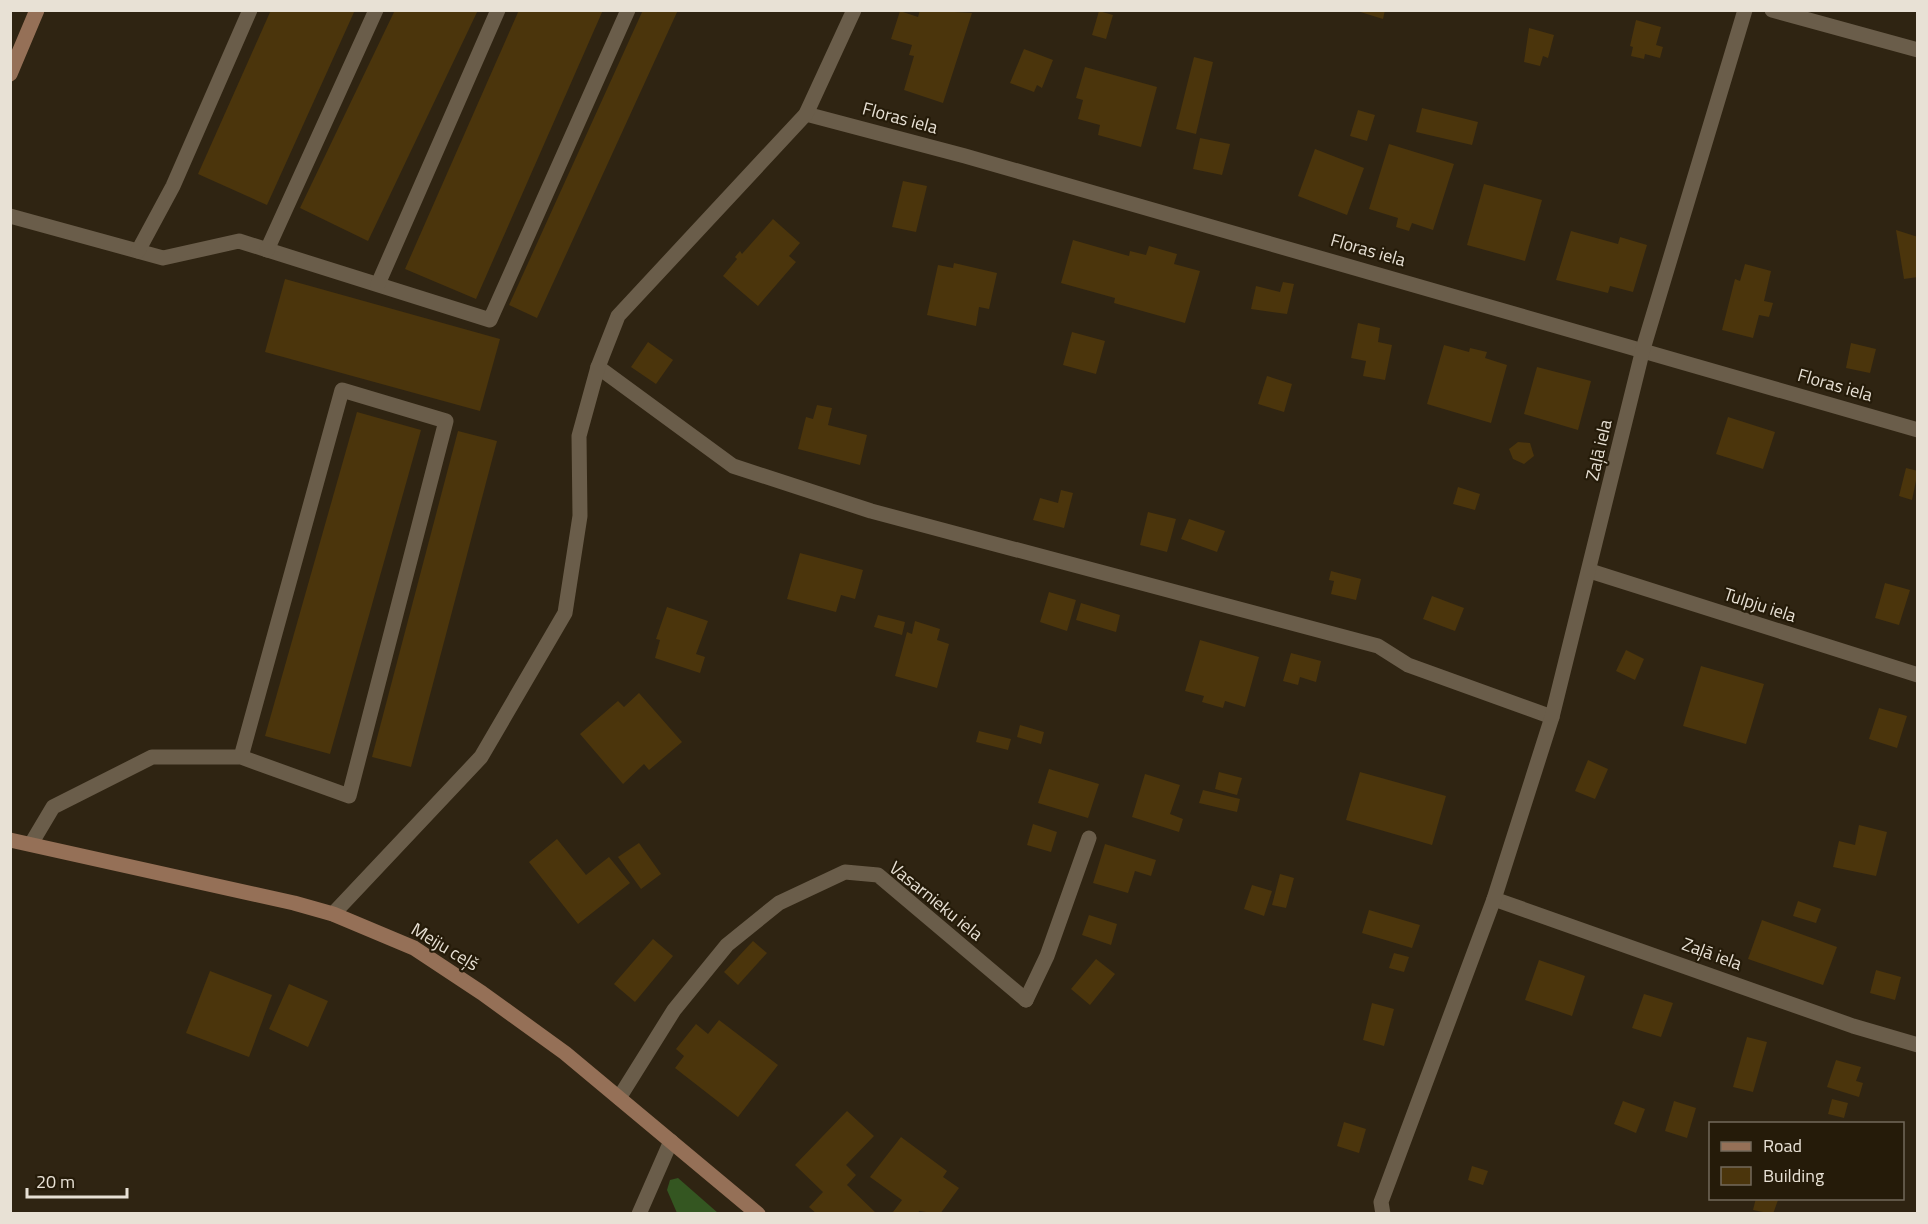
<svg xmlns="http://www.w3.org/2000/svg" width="1928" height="1224" viewBox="0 0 1928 1224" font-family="'Titillium Web',sans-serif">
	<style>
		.green { fill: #345621 }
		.building { fill: #4b350c }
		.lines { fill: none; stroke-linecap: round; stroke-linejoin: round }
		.lane { stroke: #6a5d4a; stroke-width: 15 }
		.street { stroke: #6a5d4a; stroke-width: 15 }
		.secondary { stroke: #957057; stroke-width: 15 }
		.labels { text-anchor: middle; stroke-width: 4.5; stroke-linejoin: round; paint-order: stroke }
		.street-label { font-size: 18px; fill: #e8e1d5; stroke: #251b09 }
	</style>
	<rect width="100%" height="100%" fill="#2f2412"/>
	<path class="green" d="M678,1178l40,35h-41l-10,-23 3,-10z"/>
	<g class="building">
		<path d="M271,10h84l-88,195 -69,-31z"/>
		<path d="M395,10h83l-110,231 -68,-33z"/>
		<path d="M519,10h84l-127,289 -71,-30z"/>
		<path d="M643,10h35l-141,308 -28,-13z"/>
		<path d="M920,10l52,3 -29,90 -39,-13 10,-34 -5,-1 3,-10 -21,-6 9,-28 18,6z"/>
		<path d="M1354,10h31l-2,9z"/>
		<path d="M1099,11l14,4 -7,24 -14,-4z"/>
		<path d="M1636,20l25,7 -5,18 7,2 -3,11 -15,-4 -1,5 -13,-3 2,-9 -3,-1z"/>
		<path d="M1529,28l25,7 -6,23 -5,-2 -3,10 -16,-4z"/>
		<path d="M1024,49l29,11 -11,28 -5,-3 -3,7 -24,-9z"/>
		<path d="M1194,57l19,5 -17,72 -20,-5z"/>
		<path d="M1085,67l72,20 -16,60 -43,-12 2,-10 -22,-6 5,-19 -7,-2z"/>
		<path d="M1422,108l56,14 -6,23 -56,-13z"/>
		<path d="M1358,110l17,5 -8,26 -17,-5z"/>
		<path d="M1200,138l30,6 -8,31 -29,-6z"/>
		<path d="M1389,144l65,20 -21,66 -21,-7 -3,8 -13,-4 2,-9 -29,-9z"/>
		<path d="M1315,149l49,19 -17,47 -49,-19z"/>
		<path d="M903,181l24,5 -11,46 -24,-5z"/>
		<path d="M1484,184l58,16 -17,61 -58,-16z"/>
		<path d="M773,219l27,24 -11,13 7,6 -38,44 -35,-30 14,-17 -2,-2 5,-6 2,3z"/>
		<path d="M1896,230l22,7v40l-14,2z"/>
		<path d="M1571,231l47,13 2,-7 27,8 -14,47 -23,-6 -2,7 -52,-13z"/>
		<path d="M1073,240l56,16 1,-5 16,4 3,-9 28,8 -3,10 26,7 -15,52 -71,-20 1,-5 -54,-15z"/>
		<path d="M954,263l43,10 -8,36 -10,-2 -3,19 -49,-11 11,-50 15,3z"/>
		<path d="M1745,264l26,7 -7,30 9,2 -4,14 -10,-2 -6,23 -31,-8 13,-51 5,2z"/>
		<path d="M285,279l215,60 -20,72 -215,-59z"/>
		<path d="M1283,282l11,2 -7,30 -36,-5 5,-23 24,6z"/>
		<path d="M1358,323l22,5 -2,14 14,3 -7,35 -22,-4 3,-15 -15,-3z"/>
		<path d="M1072,332l33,9 -9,33 -33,-9z"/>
		<path d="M648,342l25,18 -17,24 -25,-17z"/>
		<path d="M1851,343l25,6 -6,24 -24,-5z"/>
		<path d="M1444,345l25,7 1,-4 17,4 -2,6 22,7 -16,58 -64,-19z"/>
		<path d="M1537,367l54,14 -13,49 -54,-16z"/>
		<path d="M1267,376l25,8 -8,28 -26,-8z"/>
		<path d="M817,405l15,3 -4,17 39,10 -7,30 -62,-16 8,-32 7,2z"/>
		<path d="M357,412l64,18 -91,324 -65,-18z"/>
		<path d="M1728,417l47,15 -12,37 -47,-15z"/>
		<path d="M458,431l39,10 -86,326 -39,-10z"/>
		<path d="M1518,442l12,1 4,13 -10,8 -11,-5 -4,-10z"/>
		<path d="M1906,468l12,3 -6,29 -13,-4z"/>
		<path d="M1458,487l22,7 -5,16 -22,-6z"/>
		<path d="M1061,490l12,3 -9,35 -31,-8 7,-22 18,5z"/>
		<path d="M1148,512l28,7 -9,33 -27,-7z"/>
		<path d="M1189,519l36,12 -8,21 -36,-13z"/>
		<path d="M800,553l63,17 -8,29 -14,-4 -5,17 -49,-13z"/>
		<path d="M1331,571l30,8 -5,21 -25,-6 3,-13 -5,-1z"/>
		<path d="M1885,583l25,7 -11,35 -24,-7z"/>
		<path d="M1049,592l27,8 -9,31 -27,-9z"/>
		<path d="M1432,596l32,12 -9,23 -32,-12z"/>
		<path d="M1081,603l39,12 -4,17 -40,-12z"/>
		<path d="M667,607l41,14 -12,33 9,3 -5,16 -45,-15 5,-18 -4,-1z"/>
		<path d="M878,615l27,7 -3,13 -28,-8z"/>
		<path d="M915,621l25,8 -3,11 12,4 -12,44 -42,-12 12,-44 5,2z"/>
		<path d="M1200,640l59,17 -14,50 -20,-6 -2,7 -21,-6 2,-6 -19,-5z"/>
		<path d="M1626,650l18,9 -9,21 -19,-9z"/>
		<path d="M1291,653l30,8 -5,21 -16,-5 -2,8 -15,-4z"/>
		<path d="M1701,666l63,18 -18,60 -63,-18z"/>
		<path d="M639,693l43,49 -33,28 -5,-6 -21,20 -43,-50 38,-33 6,6z"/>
		<path d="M1879,708l28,8 -10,32 -28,-9z"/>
		<path d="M1020,725l24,7 -3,12 -24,-7z"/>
		<path d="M979,731l32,8 -3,11 -32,-8z"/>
		<path d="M1588,760l20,9 -13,30 -20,-8z"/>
		<path d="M1049,769l50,15 -11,34 -50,-15z"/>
		<path d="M1219,772l23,6 -5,17 -22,-6z"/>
		<path d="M1360,772l86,24 -14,49 -86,-25z"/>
		<path d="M1145,774l35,11 -10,29 13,5 -4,13 -47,-15z"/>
		<path d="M1203,790l37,9 -3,13 -38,-9z"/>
		<path d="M1033,824l24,8 -6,20 -24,-7z"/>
		<path d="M1859,825l28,7 -11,44 -43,-9 6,-26 16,4z"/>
		<path d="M557,839l29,36 23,-18 21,26 -52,41 -49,-62z"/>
		<path d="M639,843l22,31 -20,15 -23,-32z"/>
		<path d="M1105,844l51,16 -5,16 -16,-5 -7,22 -35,-10z"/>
		<path d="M1280,874l14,4 -8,30 -14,-3z"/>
		<path d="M1252,885l20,6 -8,25 -20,-7z"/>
		<path d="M1798,901l23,8 -5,14 -23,-7z"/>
		<path d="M1369,910l51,15 -8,23 -50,-15z"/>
		<path d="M1089,915l28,9 -6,21 -29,-10z"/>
		<path d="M1762,920l75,27 -14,38 -75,-26z"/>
		<path d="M653,939l20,17 -38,46 -21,-18z"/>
		<path d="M753,941l14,12 -29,32 -14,-13z"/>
		<path d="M1394,953l15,4 -5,15 -15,-4z"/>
		<path d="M1096,959l19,15 -25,31 -19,-16z"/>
		<path d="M1539,960l46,16 -13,40 -47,-16z"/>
		<path d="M1876,970l25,7 -6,23 -25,-7z"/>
		<path d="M210,971l62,24 -23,62 -63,-24z"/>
		<path d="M289,984l39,17 -20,46 -39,-18z"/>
		<path d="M1644,994l29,9 -12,34 -29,-9z"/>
		<path d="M1372,1003l22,6 -10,37 -21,-6z"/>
		<path d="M719,1020l59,45 -40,52 -63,-49 9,-12 -8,-7 20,-25 12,10z"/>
		<path d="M1747,1037l20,5 -14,50 -20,-5z"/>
		<path d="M1836,1060l25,7 -5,14 7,2 -4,14 -32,-10z"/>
		<path d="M1832,1099l16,4 -4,15 -16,-4z"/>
		<path d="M1623,1101l22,8 -9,24 -22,-9z"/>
		<path d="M1674,1101l22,7 -9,30 -22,-7z"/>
		<path d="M847,1111l27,25 -28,29 10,10 -9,10 30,29h-60l-8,-7 14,-15 -28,-27z"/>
		<path d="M1344,1122l22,7 -7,24 -22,-7z"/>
		<path d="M901,1137l46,34 -4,6 16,11 -19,26 -21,-3 -1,3h-23l-2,-2 9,-12 -32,-23z"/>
		<path d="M1472,1166l16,5 -5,14 -15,-5z"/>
		<path d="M1756,1198l22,2 -5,14 -20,-4z"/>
	</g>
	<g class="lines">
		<g class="lane">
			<path d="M10,216l153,42 76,-17 251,79 138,-310"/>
			<path d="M267,250l109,-240"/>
			<path d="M138,251l35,-65 77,-176"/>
			<path d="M378,284l120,-274"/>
			<path d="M31,844l22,-37 99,-50h89l101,-367 104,31 -97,375 -108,-39"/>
			<path d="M1026,1000l21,-44 42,-118"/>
			<path d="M639,1214l32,-73"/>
		</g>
		<g class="street">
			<path d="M1772,10l146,40"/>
			<path d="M806,114l159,42 953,274"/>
			<path d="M598,367l135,99 138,45 507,135 30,19 144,52"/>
			<path d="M1590,571l328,104"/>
			<path d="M1494,899l359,127 65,19"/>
			<path d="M333,914l148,-157 84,-144 15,-97 -1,-80 19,-69 20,-51 188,-202 48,-104"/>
			<path d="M619,1098l55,-88 53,-65 52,-42 66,-31 33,3 148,125"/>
			<path d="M1383,1214l-2,-12 113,-303 58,-182 91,-368 102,-339"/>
		</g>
		<g class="secondary">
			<path d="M10,74l27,-64"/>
			<path d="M10,840l284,63 39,11 81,34 68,45 83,60 193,161"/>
		</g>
	</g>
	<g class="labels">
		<g class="street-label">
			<text transform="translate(900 118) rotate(15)" y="6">Floras iela</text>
			<text transform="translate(1368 250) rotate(16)" y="6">Floras iela</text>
			<text transform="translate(1835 385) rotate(16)" y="6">Floras iela</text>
			<text transform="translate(1599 450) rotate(-77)" y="6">Zaļā iela</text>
			<text transform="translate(1760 605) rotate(18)" y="6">Tulpju iela</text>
			<text transform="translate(936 901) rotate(39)" y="6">Vasarnieku iela</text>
			<text transform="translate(445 947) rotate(31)" y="6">Meiju ceļš</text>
			<text transform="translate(1712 954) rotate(20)" y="6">Zaļā iela</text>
		</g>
	</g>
	<rect width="1928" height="1224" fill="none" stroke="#e8e1d5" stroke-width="24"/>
	<rect x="1709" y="1122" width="195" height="78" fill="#251b09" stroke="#736a5b" stroke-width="1.5"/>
	<rect x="1721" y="1142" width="30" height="9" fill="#957057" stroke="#736a5b" stroke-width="1.5"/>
	<text x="1763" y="1152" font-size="18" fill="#e8e1d5">Road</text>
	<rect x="1721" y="1167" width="30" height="18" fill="#4b350c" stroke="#736a5b" stroke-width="1.5"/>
	<text x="1763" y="1182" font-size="18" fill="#e8e1d5">Building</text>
	<path d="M27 1188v9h100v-9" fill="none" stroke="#e8e1d5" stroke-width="3"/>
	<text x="36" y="1188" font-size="18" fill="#e8e1d5" stroke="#251b09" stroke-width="4.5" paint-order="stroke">20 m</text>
</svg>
